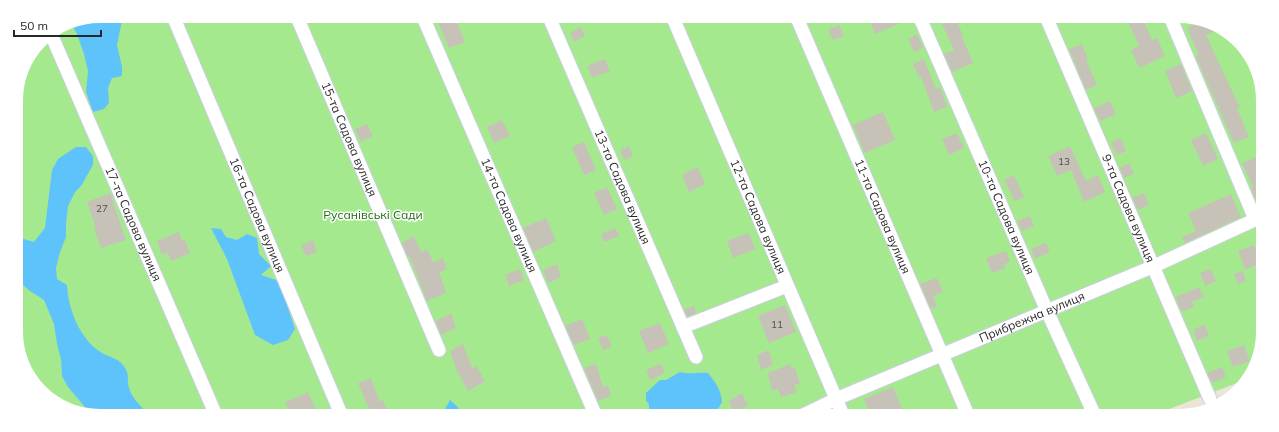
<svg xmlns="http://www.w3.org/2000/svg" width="1279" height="432" viewBox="0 0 1279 432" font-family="Mulish,sans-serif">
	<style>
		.green { fill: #a4e98e }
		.water { fill: #5ec3fa }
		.building { fill: #c7c2b8 }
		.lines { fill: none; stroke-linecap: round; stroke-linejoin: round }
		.street-casing { stroke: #cdcfe3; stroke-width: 15 }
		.street { stroke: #fff; stroke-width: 13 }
		.labels { text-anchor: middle; stroke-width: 3; stroke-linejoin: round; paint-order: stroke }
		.number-label { font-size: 10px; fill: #504e4c }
		.street-label { font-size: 12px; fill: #282828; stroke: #fff }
		.park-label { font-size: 12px; fill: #1c6b12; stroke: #fff }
	</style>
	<rect width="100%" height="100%" fill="#ece5d7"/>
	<path class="green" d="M100,16l1101,3 41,26 19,39 -1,270 -18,27 -91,35 -1073,-3 -41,-26 -19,-39 -2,-253 7,-27 18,-27 27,-19z"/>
	<g class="water">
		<path d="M100,16h23l-6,29 5,22v9l-10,2 -4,10 1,15 -5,6 -11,3 -7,-20 2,-21 -4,-17 -7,-20 -7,-12z"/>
		<path d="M76,147h10l7,9v9l-12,21 -6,6 -7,14 -2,18v13l-6,15 -4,16 1,11 10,6c1,24 13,55 35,68 7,4 16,5 21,12 8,11 3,13 6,23 3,10 12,18 18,25h-9l-2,-1 -4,1h-42l-22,-26 -6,-11 -1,-17 -4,-15 -3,-20 -10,-24 -14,-9 -13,-11v-43l17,5 11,-14 7,-58 6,-11z"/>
		<path d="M211,228l10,1 5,8 11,3 10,-6 10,4 2,16 12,12 -10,9 18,6 16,48 -7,11 -15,5 -18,-10 -28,-76z"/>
		<path d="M680,372c10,3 18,0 28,1 8,10 13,17 14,29l-7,12h-66v-10l-3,-3v-8l14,-13h6z"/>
		<path d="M450,400l15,14h-25l4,-3z"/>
	</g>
	<g class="building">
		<path d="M436,17h19l10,25 -16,6z"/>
		<path d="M869,18h43l-37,16z"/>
		<path d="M956,19l7,17 -1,1 11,26 -21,9 -8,-18 10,-4 -12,-26z"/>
		<path d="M1127,19h16l9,21 5,-2 8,18 -26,12 -8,-18 8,-4z"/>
		<path d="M1203,20l15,10 -12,5 34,73 -3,1 12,28 -15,6 -38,-86 3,-2 -12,-27z"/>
		<path d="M839,25l5,11 -11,4 -5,-10z"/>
		<path d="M581,27l4,9 -11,6 -4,-9z"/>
		<path d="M917,34l6,14 -9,4 -6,-13z"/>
		<path d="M1082,44l6,15 -2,1 11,25 -11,5 -17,-41z"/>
		<path d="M605,59l5,12 -18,7 -5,-12z"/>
		<path d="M924,59l12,30 4,-2 7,20 -13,5 -13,-35 -2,1 -6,-14z"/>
		<path d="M1181,64l11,27 -16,7 -11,-27z"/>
		<path d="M1110,101l6,13 -16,7 -6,-13z"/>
		<path d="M883,112l12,28 -30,13 -12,-28z"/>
		<path d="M502,120l8,16 -16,7 -7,-16z"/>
		<path d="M367,124l6,12 -12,6 -6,-13z"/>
		<path d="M957,133l7,15 -15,7 -7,-16z"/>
		<path d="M1206,133l12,26 -15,7 -12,-26z"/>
		<path d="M1121,138l5,13 -9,4 -6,-12z"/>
		<path d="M584,142l12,28 -12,5 -12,-28z"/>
		<path d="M629,146l4,10 -9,4 -4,-10z"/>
		<path d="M1070,146l16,35 12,-6 7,17 -21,10 -13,-32 -14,6 -9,-20z"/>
		<path d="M1261,155v54h-1l-9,-21 2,-1 -11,-24z"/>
		<path d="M1129,163l5,11 -10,4 -4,-10z"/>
		<path d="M698,167l7,17 -16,8 -7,-17z"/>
		<path d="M1014,175l10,22 -9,4 -11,-21z"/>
		<path d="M607,187l10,22 -13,6 -10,-22z"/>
		<path d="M110,193l16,47 -25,8 -7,-19 2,-1 -9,-26z"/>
		<path d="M1144,193l5,12 -11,5 -6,-12z"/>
		<path d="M1231,194l10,23 -56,26 -3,-6 14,-6 -8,-18z"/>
		<path d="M1030,216l4,10 -12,5 -5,-10z"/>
		<path d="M546,218l10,23 -23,11 -10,-24z"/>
		<path d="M615,228l4,8 -15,6 -3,-8z"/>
		<path d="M179,232l3,9 3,-1 5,13 -19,8 -3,-8 -6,2 -5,-14z"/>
		<path d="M749,233l6,16 -22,9 -6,-17z"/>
		<path d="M414,236l7,16 6,-3 6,13 10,-4 4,11 -8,3 7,21 -19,8 -18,-46 -2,1 -5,-13z"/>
		<path d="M313,240l4,12 -11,4 -5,-11z"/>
		<path d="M1046,243l4,9 -15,7 -4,-10z"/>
		<path d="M1254,245l7,18 -16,7 -7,-19z"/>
		<path d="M1006,251l4,11 -6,2 2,4 -14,5 -6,-15z"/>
		<path d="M557,264l4,13 -13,6 -5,-13z"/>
		<path d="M520,269l4,11 -15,6 -4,-11z"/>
		<path d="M1211,269l5,12 -11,5 -5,-13z"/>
		<path d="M1243,271l3,10 -8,3 -4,-10z"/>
		<path d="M937,278l6,14 -10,4 4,11 -6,2 -11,-25z"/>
		<path d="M1199,287l5,10 -12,5 2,5 -12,5 -7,-15z"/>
		<path d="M785,305l11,27 -27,11 -11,-27z"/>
		<path d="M694,306l2,7 -9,4 -3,-7z"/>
		<path d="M451,313l5,15 -15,7 -5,-14z"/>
		<path d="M582,319l8,20 -16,6 -9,-19z"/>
		<path d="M660,323l9,21 -21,9 -9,-22z"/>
		<path d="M1205,325l4,11 -12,5 -4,-12z"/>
		<path d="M607,335l5,12 -9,3 -5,-12z"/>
		<path d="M463,344l9,24 4,-2 9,15 -17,10 -12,-22 -6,-18z"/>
		<path d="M1244,345l6,16 -17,6 -6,-16z"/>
		<path d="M769,350l4,15 -12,5 -4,-15z"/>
		<path d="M596,364l7,23 5,-2 3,11 -13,5 -14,-33z"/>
		<path d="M661,364l4,9 -15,7 -4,-10z"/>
		<path d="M790,364l1,4 4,-1 5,17 -6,1 3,7 -16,5 -3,-8 -6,2 -4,-18z"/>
		<path d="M1222,367l4,10 -14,6 -5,-10z"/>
		<path d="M371,378l9,24 3,-2 6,14h-18l-13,-31z"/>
		<path d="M893,387l12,28h-35l-6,-16z"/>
		<path d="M308,392l10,22h-28l-5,-12z"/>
		<path d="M742,393l6,12 -14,8 -5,-12z"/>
	</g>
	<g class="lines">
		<defs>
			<g id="street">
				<path id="s1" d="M173,16l168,398"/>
				<path id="s2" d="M297,17l142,333"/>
				<path id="s3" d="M423,17l172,397"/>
				<path id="s4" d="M549,17l147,340"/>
				<path id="s5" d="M673,18l170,397"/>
				<path id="s6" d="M797,18l171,397"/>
				<path id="s7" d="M920,18l127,293 48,105"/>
				<path id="s8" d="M1047,19l163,380"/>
				<path d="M1171,19l84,200"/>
				<path id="s9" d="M51,34l164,379"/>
				<path d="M683,327l104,-41"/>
				<path id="s10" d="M803,415l33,-16 316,-132 109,-50"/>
			</g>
		</defs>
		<use href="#street" class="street-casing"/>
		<use href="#street" class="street"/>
	</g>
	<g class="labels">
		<g class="number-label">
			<text x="1064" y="165">13</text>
			<text x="102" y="212">27</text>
			<text x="777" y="328">11</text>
		</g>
		<g class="street-label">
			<text dy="4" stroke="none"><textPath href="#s2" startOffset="133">15-та Садова вулиця</textPath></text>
			<text dy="4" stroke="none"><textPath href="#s4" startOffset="185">13-та Садова вулиця</textPath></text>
			<text dy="4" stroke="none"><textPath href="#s8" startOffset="206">9-та Садова вулиця</textPath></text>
			<text dy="4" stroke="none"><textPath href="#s1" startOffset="216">16-та Садова вулиця</textPath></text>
			<text dy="4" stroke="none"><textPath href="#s3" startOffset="216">14-та Садова вулиця</textPath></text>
			<text dy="4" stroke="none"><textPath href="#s5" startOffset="216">12-та Садова вулиця</textPath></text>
			<text dy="4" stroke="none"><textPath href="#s6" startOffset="216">11-та Садова вулиця</textPath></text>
			<text dy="4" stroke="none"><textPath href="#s7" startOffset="217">10-та Садова вулиця</textPath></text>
			<text dy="4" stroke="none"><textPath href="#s9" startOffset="207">17-та Садова вулиця</textPath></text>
			<text dy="4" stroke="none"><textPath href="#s10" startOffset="249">Прибрежна вулиця</textPath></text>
		</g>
		<g class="park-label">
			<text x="373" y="219">Русанівські Сади</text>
		</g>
	</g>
	<path d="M0 0H1279V432H0ZM100 23H1179A77 77 0 0 1 1256 100V332A77 77 0 0 1 1179 409H100A77 77 0 0 1 23 332V100A77 77 0 0 1 100 23Z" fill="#fff" fill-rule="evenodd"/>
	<path d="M14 30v6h87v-6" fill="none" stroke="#282828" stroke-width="2"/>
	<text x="20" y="30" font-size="12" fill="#282828" stroke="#ffffff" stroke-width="3" paint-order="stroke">50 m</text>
</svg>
